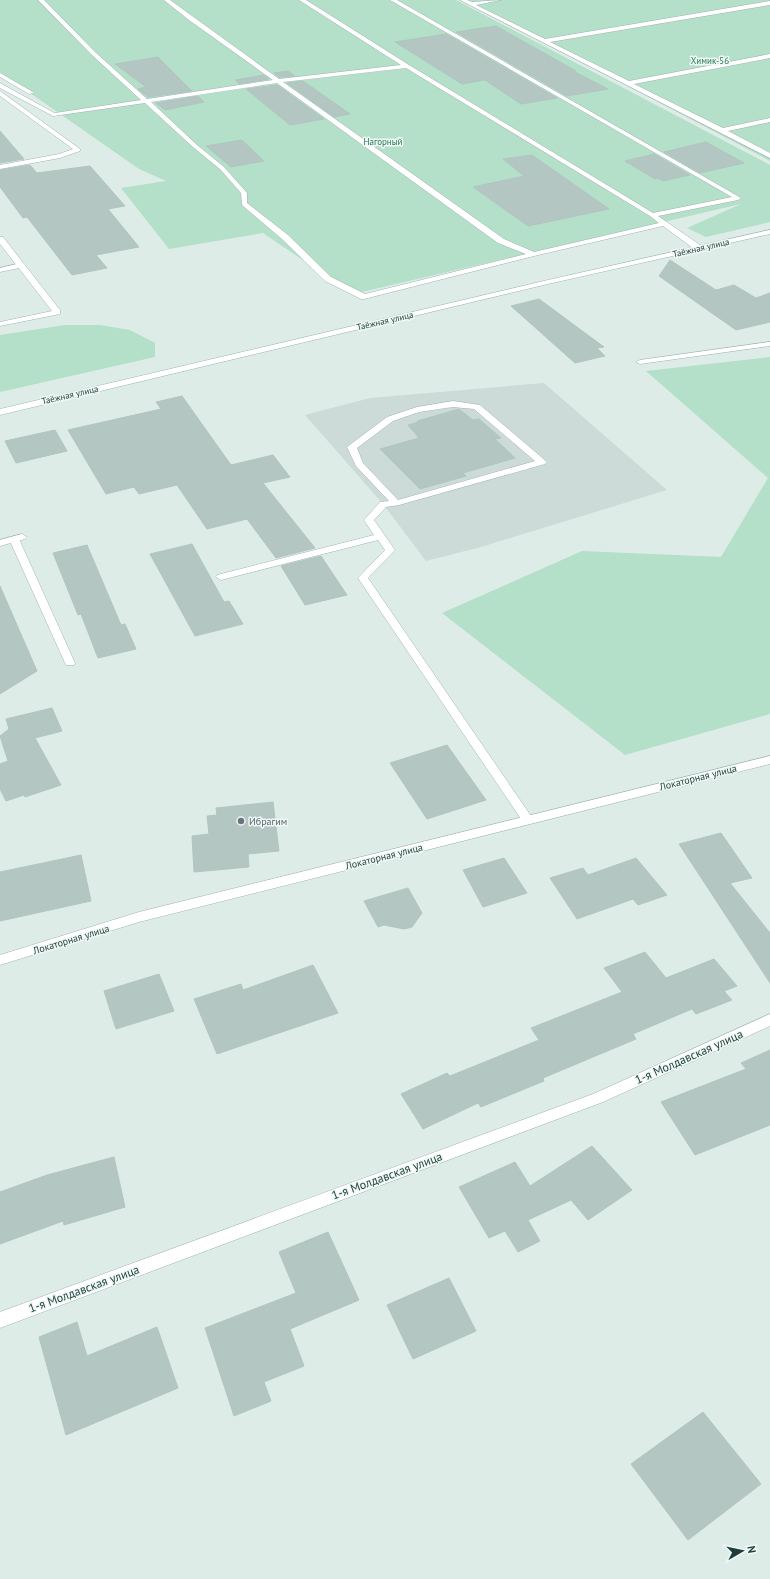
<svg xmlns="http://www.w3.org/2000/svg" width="770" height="1579" viewBox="0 0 770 1579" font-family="'PT Sans',sans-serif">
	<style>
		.built { fill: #ccdbd7 }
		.green { fill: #b4dfc8 }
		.building { fill: #b3c6c2; stroke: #b0c6c1 }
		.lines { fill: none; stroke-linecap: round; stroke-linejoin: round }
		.lane-casing { stroke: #a1b4b0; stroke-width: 1 }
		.street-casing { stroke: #a1b4b0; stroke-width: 1 }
		.secondary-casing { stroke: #9cb8b3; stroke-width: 1 }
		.lane { fill: #fff; fill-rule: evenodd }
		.street { fill: #fff; fill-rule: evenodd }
		.secondary { fill: #fff; fill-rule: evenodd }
		.worship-dot { fill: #6b7280; stroke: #eff8f5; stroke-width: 1.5 }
		.labels { text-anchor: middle; stroke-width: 3; stroke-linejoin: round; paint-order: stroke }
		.far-park-label { font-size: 9px; fill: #247854; stroke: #eff8f5 }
		.far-street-label { font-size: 9px; fill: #1e3d3a; stroke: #eff8f5 }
		.street-label { font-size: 10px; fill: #1e3d3a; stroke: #eff8f5 }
		.worship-label { font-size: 10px; fill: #5b616d; stroke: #eff8f5; text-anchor: start }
		.near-street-label { font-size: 12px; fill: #1e3d3a; stroke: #eff8f5 }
	</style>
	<rect width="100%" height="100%" fill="#deece8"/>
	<path class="built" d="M544,383l123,107 -186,57 -55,14 -43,-57 -78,-89 65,-17z"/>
	<g class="green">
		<path d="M0,0h456l314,165v57l-64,15 -19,-9 54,-24 -388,90 -90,-61 -94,16 -48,-61 45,-7 -27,-12 -139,-97z"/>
		<path d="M465,0h305v161z"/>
		<path d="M65,325h35l30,5 25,13v14l-155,35v-57z"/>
		<path d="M770,357v357l-145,41 -183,-142 140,-62 139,6 47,-79 -122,-107z"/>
	</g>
	<g class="building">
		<path d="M496,26l80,45h-3l35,18 -41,7 -111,-64z"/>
		<path d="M446,34l111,64 -36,6 -36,-24 -23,4 -67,-42z"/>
		<path d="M158,57l34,34 -44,6 -10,-8 8,-2 -31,-23z"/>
		<path d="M288,71l7,5 -16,1 -5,-4z"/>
		<path d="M264,75l5,4 -30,5 -4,-4z"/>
		<path d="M303,81l47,33 -16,3 -47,-34z"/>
		<path d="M277,85l47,34 -34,6 -44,-36z"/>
		<path d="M198,96l6,6 -39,8 -9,-7z"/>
		<path d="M0,131l24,28 -24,4z"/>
		<path d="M242,140l22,21 -33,6 -25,-21z"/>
		<path d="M706,142l38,21 -44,10 -36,-21z"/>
		<path d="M654,154l36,21 -27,6 -5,-3 -3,1 -30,-18z"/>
		<path d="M532,155l77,54 -81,17 -55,-39 51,-11 -21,-17z"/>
		<path d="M30,165l7,8 53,-7 35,40 -17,3 31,38 -43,8 11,13 -35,7 -45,-58 -4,1 -23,-31v-17z"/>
		<path d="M670,260l46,30 18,-5 22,13 14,-5v29l-34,8 -77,-54z"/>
		<path d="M539,299l65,48 -7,1 8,8 -30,7 -64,-57z"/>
		<path d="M182,396l49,69 42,-10 17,22 -27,6 52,65 -39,10 -29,-39 -40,10 -30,-44 -38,9 -5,-7 -28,7 -38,-64 93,-21 -5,-7z"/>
		<path d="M459,409l14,11 6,-1 22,19 -6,1 20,19 -52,15 3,3 -46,13 -40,-40 39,-11 -11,-13 11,-3 -2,-1z"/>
		<path d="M55,430l12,21 -51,12 -11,-22z"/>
		<path d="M192,544l32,58 5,-1 14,23 -48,12 -45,-82z"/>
		<path d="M87,545l34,80 4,-1 11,25 -38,9 -17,-44 -3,1 -25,-62z"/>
		<path d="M321,556l26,39 -42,10 -24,-39z"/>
		<path d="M0,586l37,85 -37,23z"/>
		<path d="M52,708l10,23 -27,7 26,47 -36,12 -1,-2 -18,6 -6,-12v-25l8,-3 -8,-25 9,-7 -3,-10z"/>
		<path d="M447,745l39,55 -59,19 -37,-56z"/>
		<path d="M273,802l6,49 -31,3 1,13 -55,5 -2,-36 17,-2 -2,-18 10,-1 -1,-7z"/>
		<path d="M721,833l31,45 -22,5 40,50v50l-91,-139z"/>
		<path d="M81,855l10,46 -91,20v-49z"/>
		<path d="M504,858l23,35 -44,14 -20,-37z"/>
		<path d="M636,858l31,37 -29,10 -5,-6 -56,20 -27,-41 33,-10 5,7z"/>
		<path d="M408,888l14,25 -10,14 -8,2 -20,-4 -6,2 -14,-26z"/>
		<path d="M645,952l21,26 48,-19 23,27 -13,5 8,9 -36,14 -4,-5 -59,25 3,5 -93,39 1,3 -63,26 -3,-4 -55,26 -22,-35 46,-21 3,3 89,-36 -8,-12 91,-36 -18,-24z"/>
		<path d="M313,965l25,48 -121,41 -23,-55 47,-15 2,6z"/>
		<path d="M159,974l15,37 -58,18 -12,-38z"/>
		<path d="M770,1050v75l-75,30 -34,-53 85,-33 -5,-6z"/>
		<path d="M592,1146l40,44 -44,30 -17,-20 -43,20 12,21 -22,11 -13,-21 -16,7 -30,-51 56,-25 15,24z"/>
		<path d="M114,1157l11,50 -61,18 -1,-4 -63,23v-52l47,-17z"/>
		<path d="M328,1232l31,68 -69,29 14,37 -40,16 7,19 -37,15 -29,-88 91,-35 -17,-41z"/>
		<path d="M449,1278l27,53 -63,28 -26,-54z"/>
		<path d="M77,1322l10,34 70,-29 21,61 -112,47 -27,-98z"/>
		<path d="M703,1412l58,72 -73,56 -57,-76z"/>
	</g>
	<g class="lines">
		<defs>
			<g id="lane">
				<path d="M38,0h6l51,52 52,47 126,-19 -84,-60 -25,-20h6l109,79 122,-14 -102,-65h7l103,65 244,148 79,-16 -342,-197h7l344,198 -3,2 -80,16 45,31v4h-6l-34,-25 -129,30 -170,43h-3l-36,-18 -43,-42 -40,-34 -1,-12 -21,-24 -27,-22 -48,-44 -92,13 -1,-1 3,-2 86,-13 -50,-46zM406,68l244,148 9,7 -125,29 -30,-13 -221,-157zM277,83l221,160 28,11 -161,40 -34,-17 -43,-42 -41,-32v-10l-23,-26 -27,-22 -46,-43z"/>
				<path d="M460,0h7l5,2 29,-2 -25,5 69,34 225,-38v4l-220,37 79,39 141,-27v4l-136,26 89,44 47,-10v4l-42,9 42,22v5z"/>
				<path d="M0,73l33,19 1,1 -5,1 -29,-17z"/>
				<path d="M0,91l80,58v2l-20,7 -60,11v-4l59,-11 14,-5 -73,-53z"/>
				<path d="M21,263l4,2 -1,2 -24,5v-4z"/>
				<path d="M453,401l27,4 67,57 -2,2 -146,41 -13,2 -12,13 21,30 -27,28 163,238 2,3 -2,3 -4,1 -4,-1 -165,-244 27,-28 -7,-10 -157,40 -5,-3 1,-2 157,-40 -10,-15 16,-18 9,-1 -33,-35 -9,-19 40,-30 30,-10zM453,407l21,2 61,52 -137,39 -35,-37 -6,-15 36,-27 26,-9z"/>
				<path d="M14,536l5,3 56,124 -1,2h-8l-1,-2 -56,-124z"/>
			</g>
			<g id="street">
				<path d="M0,83l58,32 -5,1 -53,-28z"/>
				<path d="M0,237h3l57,73v4l-60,12v-4l52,-11 -52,-67z"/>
				<path d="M770,342v4l-130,18 -4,-2 4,-2z"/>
				<path d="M22,534l5,3 -2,2 -25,7v-6z"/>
				<path d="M770,756v8l-631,158 -139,43v-10l139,-43z"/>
				<path d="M770,1014v12l-167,76 -603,226v-16l593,-218z"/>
			</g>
			<path id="secondary" d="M770,230v4l-222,50 -548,131v-6l548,-129z"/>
		</defs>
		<use href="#lane" class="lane-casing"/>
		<use href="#street" class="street-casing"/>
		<use href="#secondary" class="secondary-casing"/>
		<use href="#lane" class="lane"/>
		<use href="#street" class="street"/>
		<use href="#secondary" class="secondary"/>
	</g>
	<circle class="worship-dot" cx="241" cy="821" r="4"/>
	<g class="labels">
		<g class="far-park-label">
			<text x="710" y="64">Химик-56</text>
			<text x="383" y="145">Нагорный</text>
		</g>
		<g class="far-street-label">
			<text transform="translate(701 248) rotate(-13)" y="3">Таёжная улица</text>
			<text transform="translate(385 321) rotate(-13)" y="3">Таёжная улица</text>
			<text transform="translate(70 395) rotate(-13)" y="3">Таёжная улица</text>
		</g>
		<g class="street-label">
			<text transform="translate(698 777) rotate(-14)" y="4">Локаторная улица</text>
			<text transform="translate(384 856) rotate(-14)" y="4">Локаторная улица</text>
			<text transform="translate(71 939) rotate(-17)" y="4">Локаторная улица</text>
		</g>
		<g class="worship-label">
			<text x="249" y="825">Ибрагим</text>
		</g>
		<g class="near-street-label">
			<text transform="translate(689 1057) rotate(-24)" y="4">1-я Молдавская улица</text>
			<text transform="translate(387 1176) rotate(-20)" y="4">1-я Молдавская улица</text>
			<text transform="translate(84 1289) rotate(-20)" y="4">1-я Молдавская улица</text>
		</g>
	</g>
	<g transform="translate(742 1551) rotate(81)" stroke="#eff8f5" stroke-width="3" paint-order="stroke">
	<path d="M0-3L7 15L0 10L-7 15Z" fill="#1e3d3a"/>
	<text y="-6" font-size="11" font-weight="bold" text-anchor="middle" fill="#1e3d3a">N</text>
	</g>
</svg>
